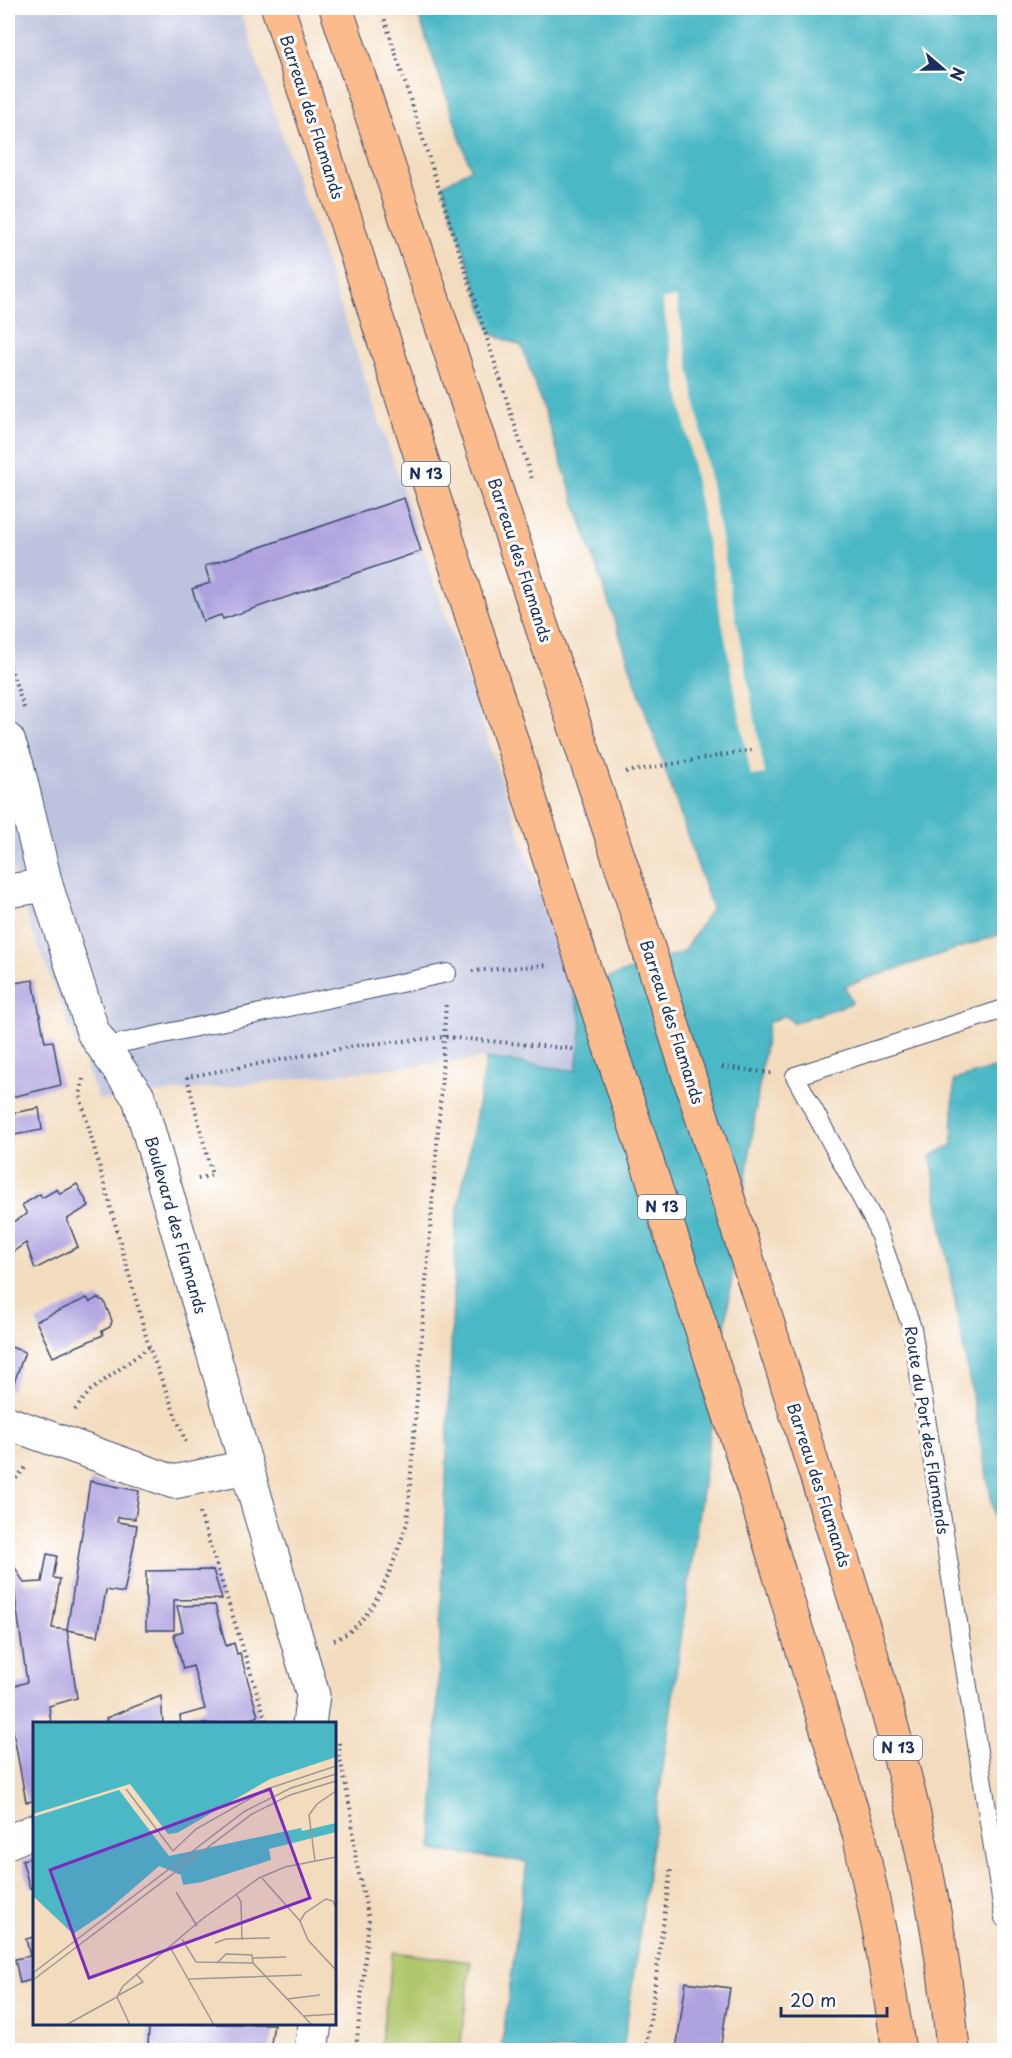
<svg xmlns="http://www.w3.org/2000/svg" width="1012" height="2058" viewBox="0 0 1012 2058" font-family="'Playpen Sans',sans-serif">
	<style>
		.industrial { fill: #bdc3de }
		.green { fill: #b0c66a; stroke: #667a64; stroke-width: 1.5 }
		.water { fill: #4bb8c5; stroke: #337492; stroke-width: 1.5 }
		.pier { fill: #f3dbbd }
		.building { fill: #aea1df }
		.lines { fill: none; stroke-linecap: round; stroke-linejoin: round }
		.service-casing { stroke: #3b496c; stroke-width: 20 }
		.minor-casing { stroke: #3b496c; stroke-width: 35 }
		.trunk-casing { stroke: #3b496c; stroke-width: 35 }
		.path { stroke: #3b496c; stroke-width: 4; stroke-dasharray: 1.5 4.5; stroke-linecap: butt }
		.service { stroke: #fff; stroke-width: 18 }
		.minor { stroke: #fff; stroke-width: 33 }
		.trunk { stroke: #fbbb8d; stroke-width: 33 }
		.trunk-bridge-casing { stroke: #3b496c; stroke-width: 35; stroke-linecap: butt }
		.trunk-bridge { stroke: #fbbb8d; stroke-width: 33 }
		.labels { text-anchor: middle; stroke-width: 6; stroke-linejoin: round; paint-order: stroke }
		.shield { fill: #fff; stroke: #5f6d8e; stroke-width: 1.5 }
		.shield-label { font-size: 15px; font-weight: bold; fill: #1b2f5e }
		.street-label { font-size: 16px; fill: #1b2f5e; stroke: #fff }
		.inset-road { fill: none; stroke: #9d9697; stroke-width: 1.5 }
		.view { fill: #7b2cbf; fill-opacity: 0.15; stroke: #7b2cbf; stroke-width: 3 }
		.inset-edge { fill: none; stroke: #1b2f5e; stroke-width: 3 }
	</style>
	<rect width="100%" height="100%" fill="#fff"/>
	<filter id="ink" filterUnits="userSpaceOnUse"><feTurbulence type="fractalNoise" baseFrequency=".0167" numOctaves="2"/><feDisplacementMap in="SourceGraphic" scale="12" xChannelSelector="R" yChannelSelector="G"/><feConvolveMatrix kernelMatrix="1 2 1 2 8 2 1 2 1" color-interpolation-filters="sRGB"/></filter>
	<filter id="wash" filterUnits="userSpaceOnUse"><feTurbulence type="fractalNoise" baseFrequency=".008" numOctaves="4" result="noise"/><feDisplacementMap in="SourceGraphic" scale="24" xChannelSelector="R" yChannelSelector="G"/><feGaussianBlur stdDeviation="1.35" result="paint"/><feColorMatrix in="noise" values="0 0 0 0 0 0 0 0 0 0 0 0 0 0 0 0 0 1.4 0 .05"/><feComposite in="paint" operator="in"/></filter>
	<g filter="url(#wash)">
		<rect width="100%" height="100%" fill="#f3dbbd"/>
		<path class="industrial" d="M8,8h231l334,982 9,34 -6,47 -89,-13 -388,42 -69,-174 -22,-77z"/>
		<path class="green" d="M393,1952l78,10 -11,88h-80z"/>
		<g class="water">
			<path d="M416,8h588v925l-159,53 7,17 -59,20 -8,-8 -17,8 -145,1027h-122l26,-188 -95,-12 24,-630 31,-162 89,13 6,-47 -9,-34 110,-38 29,-44 -190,-562 -31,-12 -48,-149 28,-16z"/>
			<path d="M1004,1065v504l-60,-327 -13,-86 21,-11 2,-65z"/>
		</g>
		<path class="pier" d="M676,297l89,477 -14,2 -89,-476z"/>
		<g id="blocks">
			<g class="building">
				<path d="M8,246h2l5,47 -7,1z"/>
				<path d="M404,498l17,53 -198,68 -2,-4 -18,6 -11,-32 18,-6 -5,-17z"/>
				<path d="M33,980l12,62 8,-1 8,44 -53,13v-114z"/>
				<path d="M39,1108l3,22 -34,6v-22z"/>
				<path d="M77,1184l12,22 -22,13 11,28 -43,22 -9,-26 -18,12v-30l19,-11 -5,-9 18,-11 2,4 15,-9 3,5z"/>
				<path d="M87,1298l3,4 7,-4 7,3 8,20 -2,6 -8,4 1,4 -50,22 -17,-36z"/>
				<path d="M8,1346l17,6 -14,39 -3,-1z"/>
				<path d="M90,1481l49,10 -4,28 -17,-2 -1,5 20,3 -3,20 -10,48 -18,-3 -8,46 -31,-6 10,68 -28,8 2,18h-17v77l-8,1 -18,-99v-15l19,-6 -13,-93 -6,4v-38l16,28 18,-1 5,-28 10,2 -4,22 7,1 -8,49 15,2z"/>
				<path d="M213,1570l9,29 -48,1v30h-28v-59z"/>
				<path d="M215,1605l11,41 8,-3 3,11 3,-1 18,63 -19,8h-58l-1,-8 25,-7 -12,-43 -10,3 -9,-35 9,-3 -6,-25z"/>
				<path d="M161,1696l2,28h-55l-2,-6z"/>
				<path d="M34,1857v30l-4,1 -8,-28z"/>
				<path d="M34,1937v42l-14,4 -5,-24 15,-3 -4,-17z"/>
				<path d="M686,1982l44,6 -10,62h-44z"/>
				<path d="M163,2024h111l-4,26 -109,-1v-3h-13l1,-19 13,1z"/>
			</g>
		</g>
	</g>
	<g filter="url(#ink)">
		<use href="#blocks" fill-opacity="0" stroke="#3b496c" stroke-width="1.5"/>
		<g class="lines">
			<defs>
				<g id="service">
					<path d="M1004,1009l-209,67 80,147 37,105 92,590"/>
					<path d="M103,1047l344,-74"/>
				</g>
				<g id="minor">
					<path d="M8,740l9,25 29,120 47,147 46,66 174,597 -4,29"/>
					<path d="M8,891l38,-6"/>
					<path d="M8,1423l166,59 72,-15"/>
					<path d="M8,1842l26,-11"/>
					<path d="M311,2050l4,-26"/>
				</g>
				<g id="trunk">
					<path d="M278,8l297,932"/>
					<path d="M336,8l303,911"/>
					<path d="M809,1453c62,196 126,392 144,597"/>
					<path d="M749,1475l110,359 21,100 19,116"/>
				</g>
			</defs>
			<use href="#service" class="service-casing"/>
			<use href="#minor" class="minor-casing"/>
			<use href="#trunk" class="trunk-casing"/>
			<g class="path">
				<path d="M381,8l152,474"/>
				<path d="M8,661l16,47"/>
				<path d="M626,772l126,-22"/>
				<path d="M472,971l76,-6"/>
				<path d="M722,1067l49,6"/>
				<path d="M83,1079l-3,17 69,251"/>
				<path d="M198,1179l14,-4 -25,-98 173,-32 86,-8 128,12"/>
				<path d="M75,1410l15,-19 59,-44 38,98"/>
				<path d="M8,1487l19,-21"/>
				<path d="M200,1513l67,211"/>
				<path d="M334,1640c41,-15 60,-78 73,-117l34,-430 5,-92"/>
				<path d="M339,1743l1,15 11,54 5,49 13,58 -13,131"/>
				<path d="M646,2050l25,-183"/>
			</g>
			<use href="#service" class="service"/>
			<use href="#minor" class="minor"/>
			<use href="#trunk" class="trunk"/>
			<defs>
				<g id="trunk-bridge">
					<path d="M639,919l170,534"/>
					<path d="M575,940l174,535"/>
				</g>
			</defs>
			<use href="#trunk-bridge" class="trunk-bridge-casing"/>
			<use href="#trunk-bridge" class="trunk-bridge"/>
		</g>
	</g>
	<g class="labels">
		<g class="shield">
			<rect x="402" y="462" width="48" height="24" rx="4.5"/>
			<rect x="638" y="1195" width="48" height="24" rx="4.5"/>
			<rect x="874" y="1736" width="48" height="24" rx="4.5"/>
		</g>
		<g class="shield-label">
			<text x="426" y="479">N 13</text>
			<text x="662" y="1212">N 13</text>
			<text x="898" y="1753">N 13</text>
		</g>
		<g class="street-label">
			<text transform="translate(312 117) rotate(72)" y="6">Barreau des Flamands</text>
			<text transform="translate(520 560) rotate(72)" y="6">Barreau des Flamands</text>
			<text transform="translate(672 1022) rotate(72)" y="6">Barreau des Flamands</text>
			<text transform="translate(176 1225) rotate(74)" y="6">Boulevard des Flamands</text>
			<text transform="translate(927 1430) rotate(81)" y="6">Route du Port des Flamands</text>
			<text transform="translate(819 1485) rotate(72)" y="6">Barreau des Flamands</text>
		</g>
	</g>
	<g transform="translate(33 1722)">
		<rect width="303" height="303" fill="#f3dbbd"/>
		<path d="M0,0h303v35l-66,22 -93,54 -9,1 -38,-50 -97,30zM86,68l50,66 132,-28 1,3 34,-8v9l-67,17 2,11 -69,22 -19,3 -2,-10 -22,-9 -53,46 -33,22 -40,-38v-79z" fill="#4bb8c5"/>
		<path class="inset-road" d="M93,67l47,62 23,-22 71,-40 69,-23M282,139l-6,-46 8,-11 19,-13M229,156l38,43 8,19 28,30M143,170l21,34M204,173l4,7 1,38M267,199l5,-8 21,-14 7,2 3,7M149,217l14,23 57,1M182,221l11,-4 44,-1M137,225l44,78M220,236l33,-1M184,241l9,-9 26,1 1,8 59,62M0,251l212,-162 46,-23 45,-14M156,257l113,-4M0,258l219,-166 38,-19 46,-14M84,274l26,-14 -6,-7M84,275l13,28M254,277l33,-4M271,294l32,-2M33,303l51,-28 6,-11 78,-66 58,-42 26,-11 51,-10"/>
		<path class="view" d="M237,67l40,109 -221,80 -39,-108z"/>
		<rect width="303" height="303" class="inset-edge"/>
	</g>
	<rect width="1012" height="2058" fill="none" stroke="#fff" stroke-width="30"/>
	<g transform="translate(943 69) rotate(110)" stroke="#ffffff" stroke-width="4.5" paint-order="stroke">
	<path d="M0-4.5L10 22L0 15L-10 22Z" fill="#1b2f5e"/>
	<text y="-9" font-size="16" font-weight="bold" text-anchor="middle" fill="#1b2f5e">N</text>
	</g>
	<path d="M781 2007v9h106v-9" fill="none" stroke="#1b2f5e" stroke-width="3"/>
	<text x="790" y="2007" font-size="18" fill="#1b2f5e" stroke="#ffffff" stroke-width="4.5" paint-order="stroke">20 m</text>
</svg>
